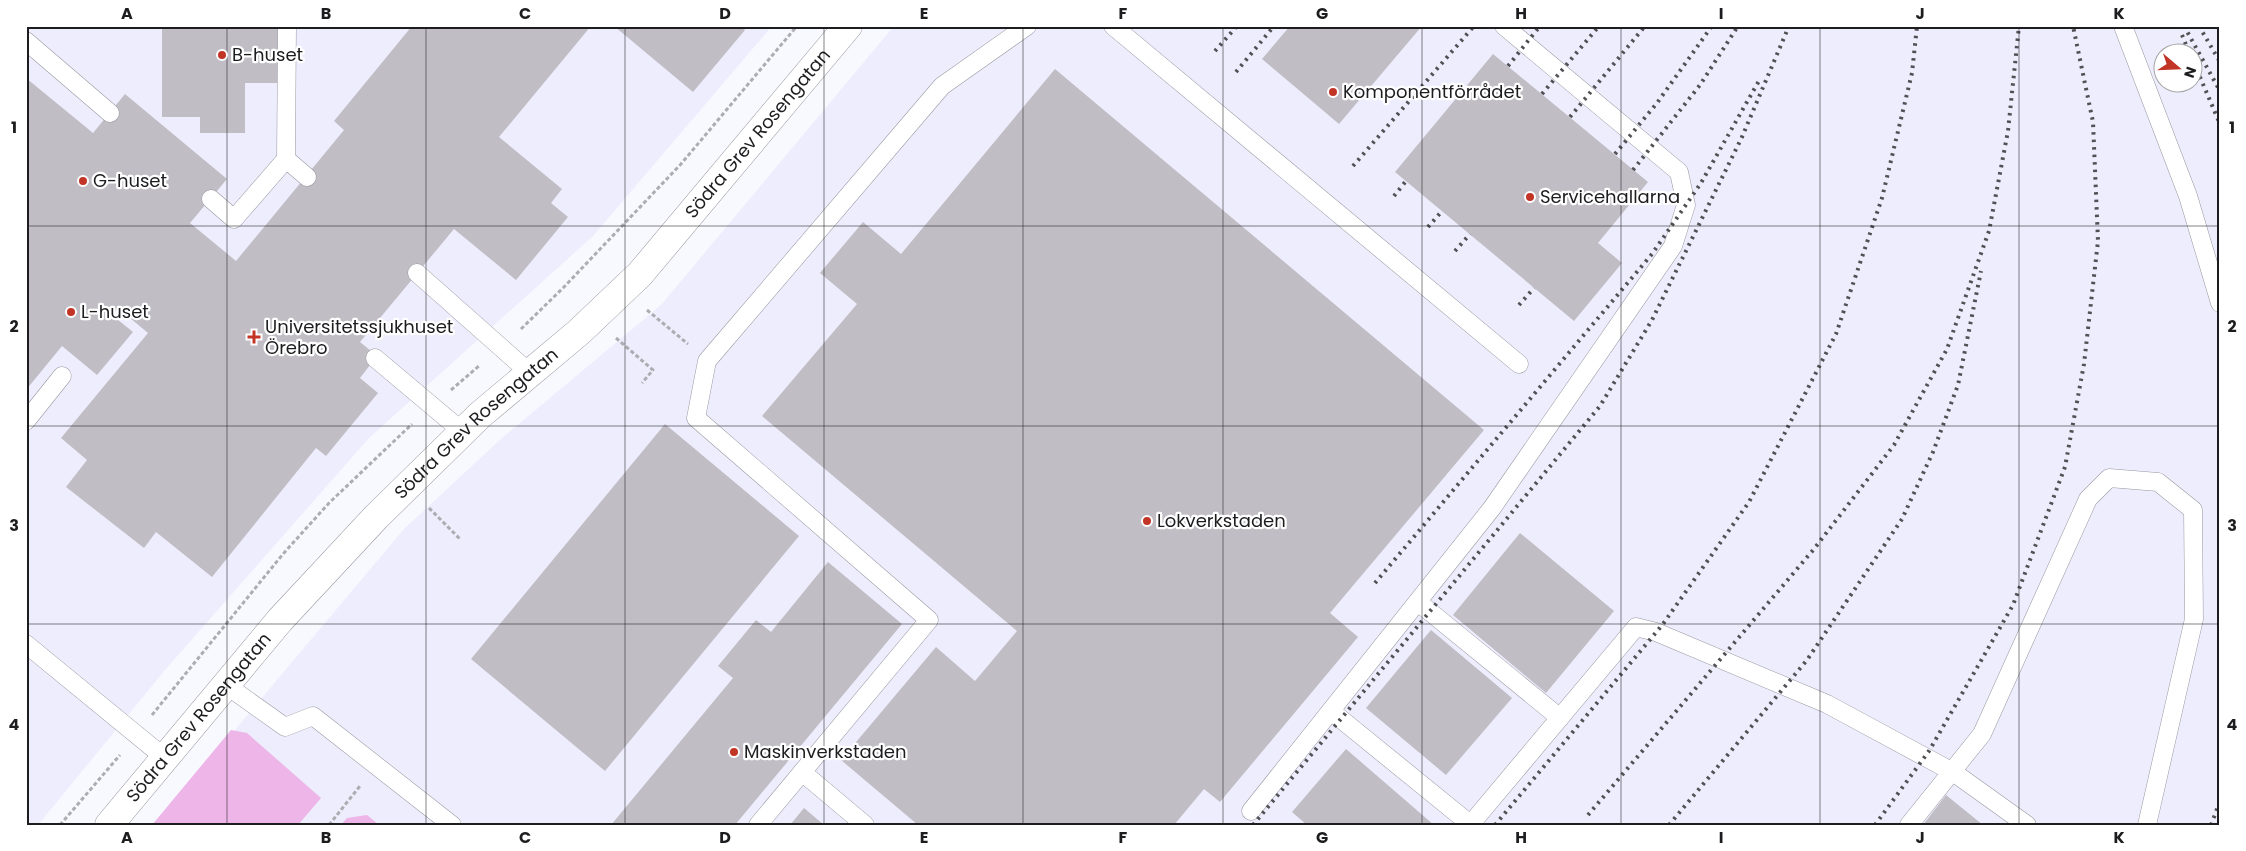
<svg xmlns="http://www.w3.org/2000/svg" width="2246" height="851" viewBox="0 0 2246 851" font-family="Poppins,sans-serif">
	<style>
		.built { fill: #eeedfd; fill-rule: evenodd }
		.green { fill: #edb5e8 }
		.building { fill: #c1bdc5 }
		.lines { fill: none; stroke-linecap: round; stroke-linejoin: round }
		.lane-casing { stroke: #9897a0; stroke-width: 19 }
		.street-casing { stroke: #9897a0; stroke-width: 29 }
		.path { stroke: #acacb1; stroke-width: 3; stroke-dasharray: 4 2.5; stroke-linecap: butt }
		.lane { stroke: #fff; stroke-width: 18 }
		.street { stroke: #fff; stroke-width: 28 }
		.rail { stroke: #515155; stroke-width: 4; stroke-dasharray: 2.5 5; stroke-linecap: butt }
		.grid { fill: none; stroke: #1d1d20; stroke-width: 1; stroke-opacity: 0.55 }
		.poi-dot { fill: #c13426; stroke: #fff; stroke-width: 2 }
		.labels { text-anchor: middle; stroke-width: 4.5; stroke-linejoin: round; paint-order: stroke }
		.poi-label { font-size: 18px; fill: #1d1d20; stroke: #fff; text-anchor: start }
		.street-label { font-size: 18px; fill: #1d1d20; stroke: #fff }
		.neatline { fill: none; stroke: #1d1d20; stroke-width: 2 }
		.grid-label { font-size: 16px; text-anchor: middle; font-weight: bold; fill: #1d1d20 }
	</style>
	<rect width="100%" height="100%" fill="#f8f8ff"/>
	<g class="built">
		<path d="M26,26h746l-179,210 -224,202 -204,232 -127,155h-12z"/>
		<path d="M894,26h1326v799h-2065l249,-296 98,-91 159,-133zM2164,52h30v30h-30z"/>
	</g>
	<g class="green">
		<path d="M231,730l16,3 74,65 -23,27h-146z"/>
		<path d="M367,815l12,10h-38l6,-7z"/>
	</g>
	<g class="building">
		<path d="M162,26h120v57h-37v50h-45v-16h-38z"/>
		<path d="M412,26h179l-92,111 63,52 -11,14 17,14 -52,63 -62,-51 -94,113 17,14 -17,22 18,15 -52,63 -10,-8 -104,129 -56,-45 -12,16 -78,-61 21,-27 -26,-22 87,-105 -30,-25 -6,7 21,17 -36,43 -35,-29 -36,44v-312l67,55 32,-39 102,85 -37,44 46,38 108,-131 -10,-9z"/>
		<path d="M614,26h126l5,4 -52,62z"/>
		<path d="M1290,26h132l-83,98 -77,-65z"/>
		<path d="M1493,54l155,128 -50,61 24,20 -48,58 -179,-149z"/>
		<path d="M1055,69l429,361 -154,183 28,24 -138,165 -16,-13 -30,36h-256l-77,-65 95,-113 39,34 42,-50 -255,-215 95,-112 -37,-31 43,-51 38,32z"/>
		<path d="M665,424l134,112 -194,235 -134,-112z"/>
		<path d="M1520,533l94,78 -68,82 -93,-78z"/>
		<path d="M828,562l74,62 -167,201h-124l122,-147 -15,-12 38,-46 15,12z"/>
		<path d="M1431,630l81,68 -66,77 -80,-67z"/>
		<path d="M1346,749l88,76h-127l-15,-13z"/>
		<path d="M1946,795l37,30h-60z"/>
		<path d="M804,808l20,17h-34z"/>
	</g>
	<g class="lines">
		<defs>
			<g id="lane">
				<path d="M287,26l-1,133 21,18"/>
				<path d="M1113,26l406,338"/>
				<path d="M2123,26l65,170 32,107"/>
				<path d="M26,41l84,72"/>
				<path d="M211,199l23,20 52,-60"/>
				<path d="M417,273l114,101"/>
				<path d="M375,358l88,74"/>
				<path d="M26,421l36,-45"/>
				<path d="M1418,602l142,116"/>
				<path d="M26,644l139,114"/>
				<path d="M226,685l59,42 28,-11 139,109"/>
				<path d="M1331,711l139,113"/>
				<path d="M802,772l63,53"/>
				<path d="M1251,811l241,-303 181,-262 13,-41 -7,-33 -175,-146"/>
				<path d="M758,825l171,-205 -233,-202 11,-57 235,-275 85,-60"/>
				<path d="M1470,825l166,-198 20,5 171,72 126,68 74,53"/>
				<path d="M1909,825l73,-91 106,-235 21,-21 49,4 35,28 1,109 -47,206"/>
			</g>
			<g id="street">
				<path id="s1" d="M109,825l171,-205 96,-103 104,-102 99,-83 61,-58 208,-248"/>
			</g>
		</defs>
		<use href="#lane" class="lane-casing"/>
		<use href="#street" class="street-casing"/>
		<g class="path">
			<path d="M647,310l41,34"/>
			<path d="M521,329l43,-42 117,-123 116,-138"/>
			<path d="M616,338l37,32 -11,13"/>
			<path d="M451,390l29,-25"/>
			<path d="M429,508l31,31"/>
			<path d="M152,715l131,-161 46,-51 83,-79"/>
			<path d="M60,825l60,-70"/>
			<path d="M329,825l31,-39"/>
		</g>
		<use href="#lane" class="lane"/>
		<use href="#street" class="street"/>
		<g class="rail">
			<path d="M2184,26l36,65"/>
			<path d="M2199,26l21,36"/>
			<path d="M2182,35l7,17"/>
			<path d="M1215,51l22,-25"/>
			<path d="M2194,63l26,61"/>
			<path d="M1508,66l32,-40"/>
			<path d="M1236,72l38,-46"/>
			<path d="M1542,94l57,-68"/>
			<path d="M1570,117l75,-91"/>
			<path d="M1615,154l42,-51 55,-77"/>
			<path d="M1353,166l121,-140"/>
			<path d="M1633,170l67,-85 38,-59"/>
			<path d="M1394,196l12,-15"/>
			<path d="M1428,227l14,-16"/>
			<path d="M1455,251l15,-17"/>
			<path d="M1519,305l15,-17"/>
			<path d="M1375,583l277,-329 49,-71 59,-104"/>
			<path d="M1588,815l226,-266 80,-104 53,-96 42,-118 19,-100 11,-105"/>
			<path d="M1253,825l347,-419 52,-86 90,-183 47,-111"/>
			<path d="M1495,825l168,-201 86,-122 87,-168 46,-136 30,-125 5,-47"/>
			<path d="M1669,825l138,-165 95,-141 31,-67 25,-67 23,-114"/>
			<path d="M1875,825l54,-74 84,-146 52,-138 19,-103 14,-123 -5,-119 -20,-96"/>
			<path d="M2211,825l9,-24"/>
		</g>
	</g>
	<path class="grid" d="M227,26v799M426,26v799M625,26v799M824,26v799M1023,26v799M1223,26v799M1422,26v799M1621,26v799M1820,26v799M2019,26v799M26,226h2194M26,426h2194M26,624h2194"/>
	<g class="poi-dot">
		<circle cx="222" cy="55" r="5"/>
		<circle cx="1333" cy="92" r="5"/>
		<circle cx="83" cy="181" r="5"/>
		<circle cx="1530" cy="197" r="5"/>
		<circle cx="71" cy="312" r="5"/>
		<path d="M251.5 329.5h5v5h5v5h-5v5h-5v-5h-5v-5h5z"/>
		<circle cx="1147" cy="521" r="5"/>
		<circle cx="734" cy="752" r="5"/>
	</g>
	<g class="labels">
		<g class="poi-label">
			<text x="232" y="61">B-huset</text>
			<text x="1343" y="98">Komponentförrådet</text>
			<text x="93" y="187">G-huset</text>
			<text x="1540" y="203">Servicehallarna</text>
			<text x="81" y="318">L-huset</text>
			<text x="265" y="333">Universitetssjukhuset<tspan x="265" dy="21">Örebro</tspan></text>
			<text x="1157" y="527">Lokverkstaden</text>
			<text x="744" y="758">Maskinverkstaden</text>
		</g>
		<g class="street-label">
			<text dy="6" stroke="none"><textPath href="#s1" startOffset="950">Södra Grev Rosengatan</textPath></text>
			<text dy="6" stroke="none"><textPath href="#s1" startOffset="545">Södra Grev Rosengatan</textPath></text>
			<text dy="6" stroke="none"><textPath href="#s1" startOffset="140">Södra Grev Rosengatan</textPath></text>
		</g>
	</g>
	<rect width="2246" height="851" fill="none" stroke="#ffffff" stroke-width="55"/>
	<g transform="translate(2178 68) rotate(109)"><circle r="24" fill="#ffffff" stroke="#a5a5a6"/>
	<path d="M0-4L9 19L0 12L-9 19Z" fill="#c13426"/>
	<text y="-8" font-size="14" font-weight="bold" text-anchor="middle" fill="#1d1d20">N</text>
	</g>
	<rect x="28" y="28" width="2190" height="796" class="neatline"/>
	<g class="grid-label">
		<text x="127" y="19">A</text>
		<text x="326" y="19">B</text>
		<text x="525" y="19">C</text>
		<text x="725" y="19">D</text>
		<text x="924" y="19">E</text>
		<text x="1123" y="19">F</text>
		<text x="1322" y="19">G</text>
		<text x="1521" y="19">H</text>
		<text x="1721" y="19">I</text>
		<text x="1920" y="19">J</text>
		<text x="2119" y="19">K</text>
		<text x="14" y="133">1</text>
		<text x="2232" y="133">1</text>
		<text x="14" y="332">2</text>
		<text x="2232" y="332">2</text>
		<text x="14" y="531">3</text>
		<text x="2232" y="531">3</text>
		<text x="14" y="730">4</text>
		<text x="2232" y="730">4</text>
		<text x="127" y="843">A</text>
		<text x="326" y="843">B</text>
		<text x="525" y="843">C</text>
		<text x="725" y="843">D</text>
		<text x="924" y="843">E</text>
		<text x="1123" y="843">F</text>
		<text x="1322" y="843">G</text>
		<text x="1521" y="843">H</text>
		<text x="1721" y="843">I</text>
		<text x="1920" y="843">J</text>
		<text x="2119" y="843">K</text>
	</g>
</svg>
